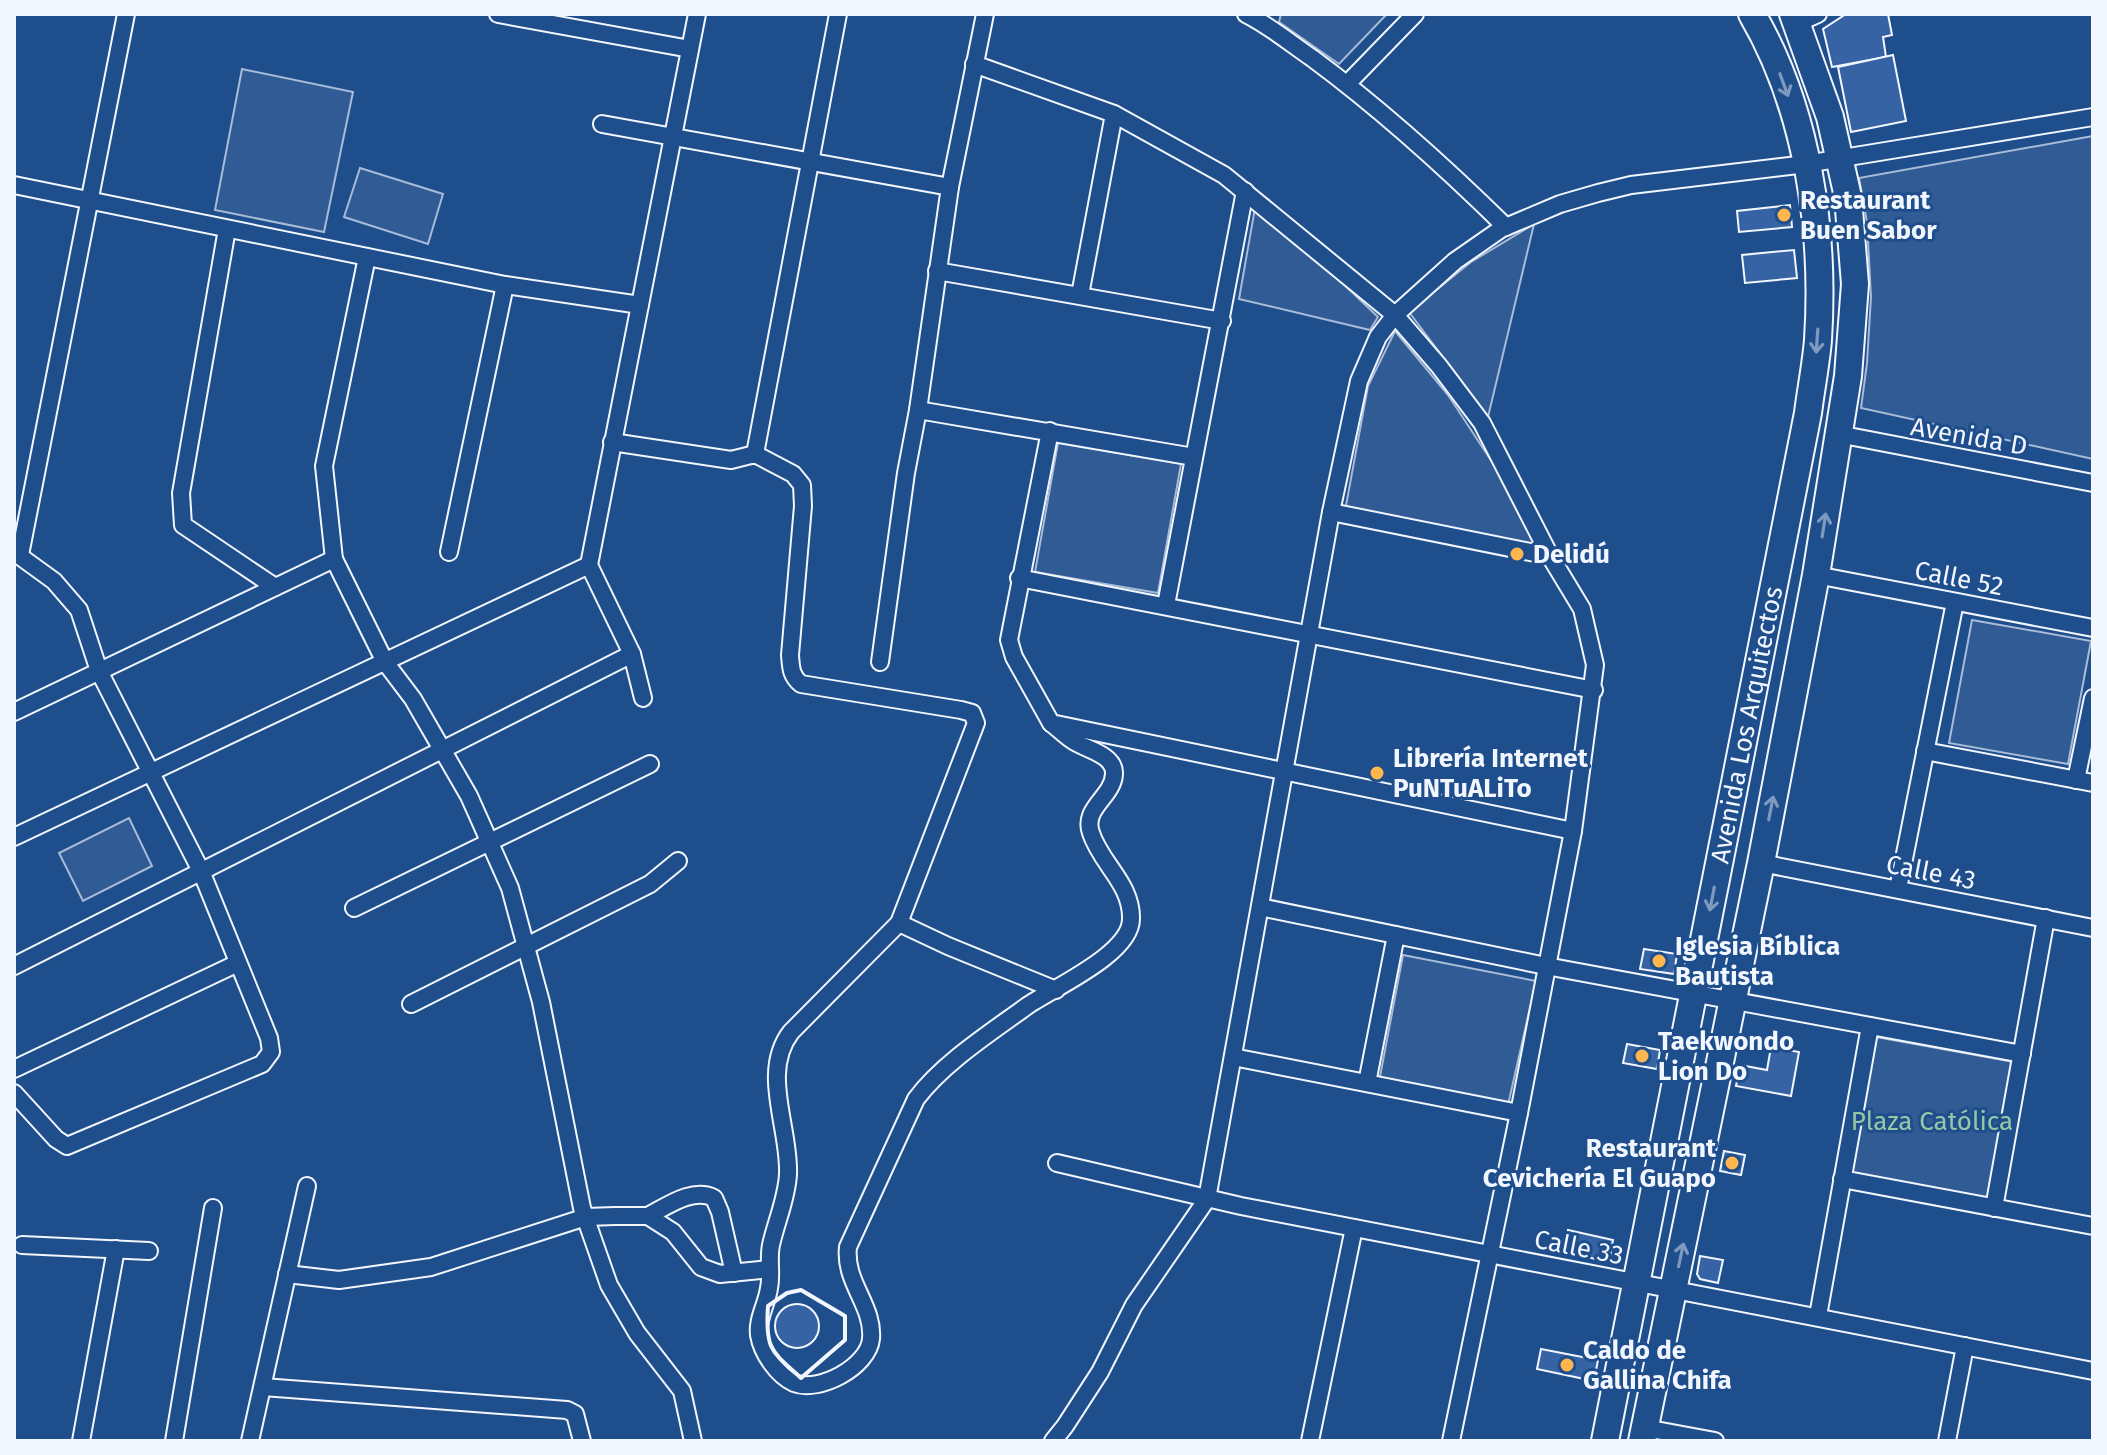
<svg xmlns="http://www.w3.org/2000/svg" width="2107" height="1455" viewBox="0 0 2107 1455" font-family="'Fira Sans',sans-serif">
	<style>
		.built { fill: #305b95; stroke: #a8bbd7; stroke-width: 2 }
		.building { fill: #3563a3; stroke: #f2f6ff; stroke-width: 2 }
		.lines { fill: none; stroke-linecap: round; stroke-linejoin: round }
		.minor-casing { stroke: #f2f6ff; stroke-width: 20 }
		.primary-casing { stroke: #f2f6ff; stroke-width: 30 }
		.minor { stroke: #1f4e8c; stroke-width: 16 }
		.primary { stroke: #1f4e8c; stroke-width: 26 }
		.wall { stroke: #f2f6ff; stroke-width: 4 }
		.oneway { stroke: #7e9ac0 }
		.poi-dot { fill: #ffb74d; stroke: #1f4e8c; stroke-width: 3 }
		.labels { text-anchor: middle; stroke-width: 6; stroke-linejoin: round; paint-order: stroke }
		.poi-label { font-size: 26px; font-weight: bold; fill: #f2f6ff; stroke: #1f4e8c; text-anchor: start }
		.street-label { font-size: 26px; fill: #f2f6ff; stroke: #1f4e8c }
		.park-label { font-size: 26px; fill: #97c8a6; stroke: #1f4e8c }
	</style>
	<rect width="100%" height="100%" fill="#1f4e8c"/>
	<g class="built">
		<path d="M1281,14h106l-48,50 -60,-42z"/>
		<path d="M242,69l111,23 -29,140 -109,-22z"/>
		<path d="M2093,136v323l-232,-51 6,-45 4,-66 -4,-75 -8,-44z"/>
		<path d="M360,168l83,26 -15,50 -84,-27z"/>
		<path d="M1255,208l58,47 65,62 -8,13 -131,-31z"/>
		<path d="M1534,224l-46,193 -79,-105 62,-50z"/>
		<path d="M1395,331l53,64 52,79 42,76 -197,-39 23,-125z"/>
		<path d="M1058,443l123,21 -23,129 -123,-21z"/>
		<path d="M1972,620l119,21 -23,123 -119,-21z"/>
		<path d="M129,818l23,48 -69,35 -24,-48z"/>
		<path d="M1403,955l133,26 -28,124 -129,-23z"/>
		<path d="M1876,1037l138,25 -20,146 -152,-29z"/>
	</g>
	<g class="building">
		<path d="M1846,14h42l4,21 -9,2 3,20 -54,10 -9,-38z"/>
		<path d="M1893,55l13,66 -55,11 -13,-65z"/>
		<path d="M1790,205l2,22 -53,5 -2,-21z"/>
		<path d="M1794,250l3,28 -52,5 -3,-28z"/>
		<path d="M1644,949l33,5 -3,20 -34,-5z"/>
		<path d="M1627,1044l33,6 -3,19 -34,-6z"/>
		<path d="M1771,1047l28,5 -8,44 -55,-10 4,-21 27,5z"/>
		<path d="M1724,1151l21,4 -4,20 -21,-4z"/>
		<path d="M1568,1230l45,10 -3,17 -5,4 -42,-9z"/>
		<path d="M1700,1256l23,4 -5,23 -18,-4 -3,-5z"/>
		<circle cx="797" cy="1326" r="22"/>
		<path d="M1541,1349l57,11 -4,21 -57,-12z"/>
	</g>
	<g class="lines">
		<defs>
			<g id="minor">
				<path d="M498,14l192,35"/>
				<path d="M1246,14c24,12 44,29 66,44 69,51 133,109 194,169"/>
				<path d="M1798,23l20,-9"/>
				<path d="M974,64l140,50 110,61 171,140 44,51 43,57 68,133 32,53 13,56 -22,166 -54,282 -68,328"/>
				<path d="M1347,84l68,-70"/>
				<path d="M602,124l348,63"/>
				<path d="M14,185l491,100 135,20"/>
				<path d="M227,229l-46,264 2,32 92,62"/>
				<path d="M367,257l-43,209 10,93 51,103 28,37 56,97 41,92 31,114 41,206 27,77 28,48 45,58 11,50"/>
				<path d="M937,271l285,50"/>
				<path d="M1080,295l34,-181"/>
				<path d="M918,410l276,47"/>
				<path d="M1050,431l-41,209 5,17 37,66 522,108"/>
				<path d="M1838,434l255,49"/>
				<path d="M612,442l119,18 24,-6 38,20 9,11 1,21 -13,149c1,13 1,21 11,29l160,26 11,3 4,10 -77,200 -108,109c-31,40 -1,96 -3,142 -1,24 -12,48 -17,71 -3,14 1,29 -2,43 -2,16 -12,30 -10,47 3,18 18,40 35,48 25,10 74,-16 77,-44 3,-34 -27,-56 -23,-92l68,-148c27,-36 74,-66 111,-93 26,-18 104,-52 104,-87 1,-35 -30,-55 -40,-86 -9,-25 22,-36 23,-59 1,-19 -26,-24 -39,-32 -9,-5 -16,-13 -24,-19"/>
				<path d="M755,454l83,-440"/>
				<path d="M1331,512l219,44"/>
				<path d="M14,552l40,29 25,29 20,61 102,200 68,167 2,14 -9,12 -195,82 -11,-7 -42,-46"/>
				<path d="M449,552l56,-267"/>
				<path d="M20,555l106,-541"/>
				<path d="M1816,575l277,53"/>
				<path d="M1019,578l575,112"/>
				<path d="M1166,605l79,-414"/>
				<path d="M880,662l26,-189 12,-63 32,-223 35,-173"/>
				<path d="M643,698l-11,-44 -43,-89 108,-551"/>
				<path d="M14,712l320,-153"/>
				<path d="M1925,751l168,32"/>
				<path d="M2076,780l17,-82"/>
				<path d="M14,837l575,-272"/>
				<path d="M1761,863l332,65"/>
				<path d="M1898,889l57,-287"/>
				<path d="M1260,907l286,59 476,88"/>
				<path d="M354,908l296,-144"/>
				<path d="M899,923l49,23 108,44"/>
				<path d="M14,966l618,-312"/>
				<path d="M411,1004l239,-120 28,-23"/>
				<path d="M1233,1057l286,56"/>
				<path d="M14,1069l224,-106"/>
				<path d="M1367,1083l29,-148"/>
				<path d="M1057,1163l184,43 852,165"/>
				<path d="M1842,1179l251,47"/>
				<path d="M1994,1208l52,-290"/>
				<path d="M648,1216c19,-10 45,-29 66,-18l6,14 14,61"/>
				<path d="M22,1245l127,6"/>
				<path d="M287,1274l52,6 92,-13 155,-50 29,-1h33l25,16 28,35 19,7 50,-5"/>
				<path d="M1818,1316l52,-290"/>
				<path d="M263,1387l304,23 8,4 7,27"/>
				<path d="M1645,1428l70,13"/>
				<path d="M81,1441l35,-192"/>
				<path d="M174,1441l39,-233"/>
				<path d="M250,1441l57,-255"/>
				<path d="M1053,1441l12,-15 35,-54 34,-67 73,-106 124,-687 28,-131 19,-44 17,-22 60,-54 46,-32 59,-25 38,-11 33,-8 175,-21 287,-47"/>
				<path d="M1310,1441l44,-213"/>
				<path d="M1947,1441l18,-95"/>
			</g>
			<g id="primary">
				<path id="s1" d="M1605,1441l203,-1028c3,-24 8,-49 10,-73 7,-109 -10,-230 -66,-326"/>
				<path d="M1642,1441l119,-578 55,-288 32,-199 7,-92 -7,-87 -18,-80 -37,-103"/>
			</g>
		</defs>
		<use href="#minor" class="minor-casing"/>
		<use href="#primary" class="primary-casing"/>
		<use href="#minor" class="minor"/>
		<use href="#primary" class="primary"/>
		<path class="wall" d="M801,1290l44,26v24l-44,38c-30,-27 -36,-29 -33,-72l19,-13z"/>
	</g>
	<defs><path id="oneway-shaft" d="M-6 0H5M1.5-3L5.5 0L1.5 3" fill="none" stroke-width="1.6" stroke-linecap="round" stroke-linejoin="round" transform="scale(2)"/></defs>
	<g class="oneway">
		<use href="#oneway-shaft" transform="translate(1784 85) rotate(70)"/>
		<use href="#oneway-shaft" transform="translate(1817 341) rotate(94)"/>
		<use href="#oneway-shaft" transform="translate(1824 525) rotate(-81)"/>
		<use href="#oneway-shaft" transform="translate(1771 808) rotate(-79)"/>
		<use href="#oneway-shaft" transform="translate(1712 899) rotate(101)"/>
		<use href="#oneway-shaft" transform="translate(1681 1255) rotate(-78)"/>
	</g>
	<g class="poi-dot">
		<circle cx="1784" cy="215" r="8"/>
		<circle cx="1517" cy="554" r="8"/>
		<circle cx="1377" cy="773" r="8"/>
		<circle cx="1659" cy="961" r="8"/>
		<circle cx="1642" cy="1056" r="8"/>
		<circle cx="1732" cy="1163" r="8"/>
		<circle cx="1567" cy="1365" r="8"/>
	</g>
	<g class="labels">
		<g class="poi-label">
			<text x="1800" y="209">Restaurant<tspan x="1800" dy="30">Buen Sabor</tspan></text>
			<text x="1533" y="563">Delidú</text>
			<text x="1393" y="767">Librería Internet<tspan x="1393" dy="30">PuNTuALiTo</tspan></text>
			<text x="1675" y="955">Iglesia Bíblica<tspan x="1675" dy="30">Bautista</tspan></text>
			<text x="1658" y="1050">Taekwondo<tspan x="1658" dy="30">Lion Do</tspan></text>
			<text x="1716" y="1157" text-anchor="end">Restaurant<tspan x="1716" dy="30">Cevichería El Guapo</tspan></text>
			<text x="1583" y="1359">Caldo de<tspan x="1583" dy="30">Gallina Chifa</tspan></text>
		</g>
		<g class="street-label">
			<text transform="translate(1969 436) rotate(10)" y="9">Avenida D</text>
			<text transform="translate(1959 578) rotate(11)" y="9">Calle 52</text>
			<text dy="9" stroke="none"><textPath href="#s1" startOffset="730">Avenida Los Arquitectos</textPath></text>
			<text transform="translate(1931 872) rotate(11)" y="9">Calle 43</text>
			<text transform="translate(1579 1247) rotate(11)" y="9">Calle 33</text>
		</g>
		<g class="park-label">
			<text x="1932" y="1130">Plaza Católica</text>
		</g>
	</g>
	<rect width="2107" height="1455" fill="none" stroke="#f2f6ff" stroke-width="32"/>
</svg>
